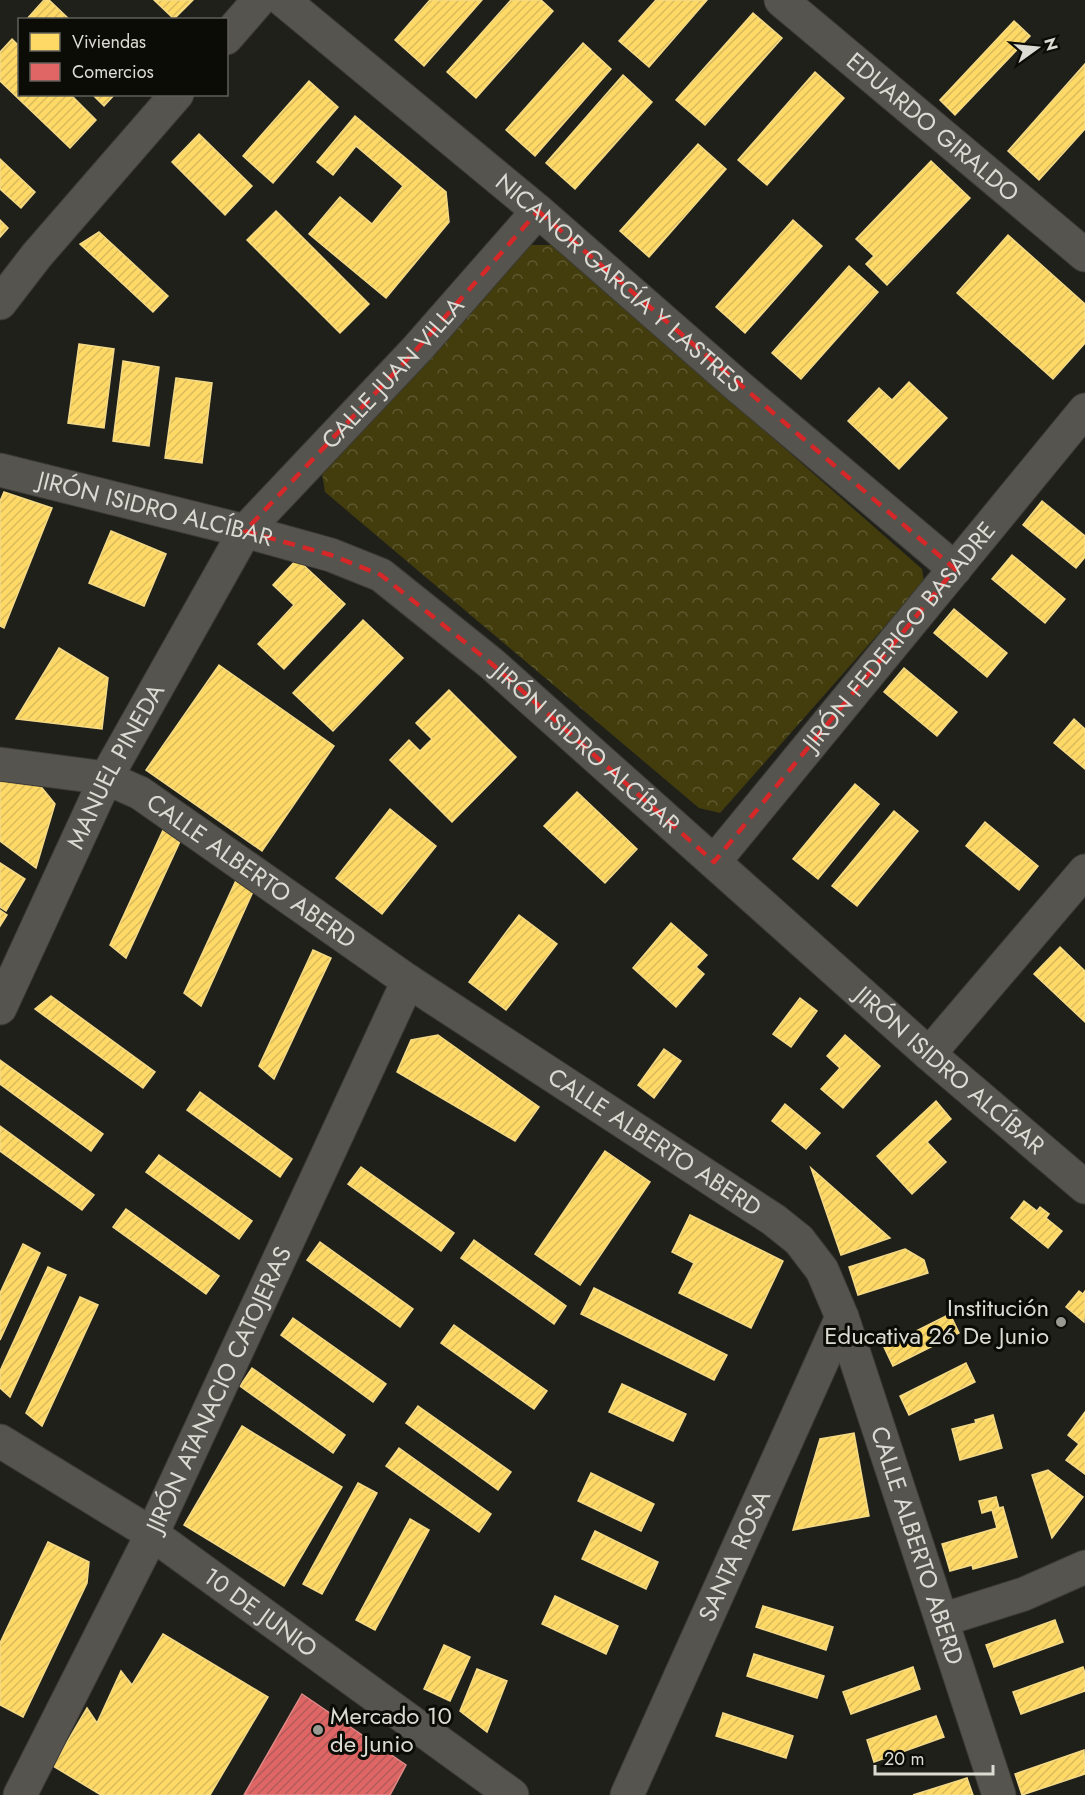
<svg xmlns="http://www.w3.org/2000/svg" width="1085" height="1795" viewBox="0 0 1085 1795" font-family="Jost,sans-serif">
	<style>
		.park { fill: url(#park-crowns) }
		.homes { fill: url(#homes-hatch); stroke: #f4da87; stroke-width: 1.5 }
		.shops { fill: url(#shops-hatch); stroke: #df8987; stroke-width: 1.5 }
		.lines { fill: none; stroke-linecap: round; stroke-linejoin: round }
		.minor-casing { stroke: #3c3b36; stroke-width: 35 }
		.minor { stroke: #55544f; stroke-width: 33 }
		.marked { fill: none; stroke: #d62828; stroke-width: 4.5; stroke-dasharray: 12 8; stroke-linejoin: round }
		.poi-dot { fill: #9a9a92; stroke: #0c0c07; stroke-width: 2 }
		.labels { text-anchor: middle; stroke-width: 6; stroke-linejoin: round; paint-order: stroke }
		.street-label { font-size: 24px; fill: #dcdbd3; stroke: #0c0c07 }
		.poi-label { font-size: 24px; fill: #dcdbd3; stroke: #0c0c07; text-anchor: end }
	</style>
	<defs>
		<pattern id="park-crowns" width="20" height="18" patternUnits="userSpaceOnUse" patternTransform="scale(1.5)"><rect width="20" height="18" fill="#433d0e"/><path d="M2 6a3 3 0 1 1 6 0M12 15a3 3 0 1 1 6 0" fill="none" stroke="#5e5830"/></pattern>
		<pattern id="homes-hatch" width="6" height="6" patternUnits="userSpaceOnUse" patternTransform="scale(1.5)"><rect width="6" height="6" fill="#ffd966"/><path d="M-1 1l2-2M0 6l6-6M5 7l2-2" fill="none" stroke="#d9bb5e"/></pattern>
		<pattern id="shops-hatch" width="6" height="6" patternUnits="userSpaceOnUse" patternTransform="scale(1.5)"><rect width="6" height="6" fill="#e06666"/><path d="M-1 1l2-2M0 6l6-6M5 7l2-2" fill="none" stroke="#b15b5a"/></pattern>
	</defs>
	<rect width="100%" height="100%" fill="#20201a"/>
	<path class="park" d="M524,245h29l369,324 2,13 -204,231 -21,-5 -374,-316 -3,-19z"/>
	<g class="homes">
		<path d="M44,0h5l21,20h-44z"/>
		<path d="M154,0h39l-19,19z"/>
		<path d="M430,0h52l-58,66 -29,-26z"/>
		<path d="M511,0h30l12,11 -77,87 -29,-26z"/>
		<path d="M656,0h51l-58,67 -30,-26z"/>
		<path d="M753,13l29,25 -77,87 -29,-25z"/>
		<path d="M1014,21l16,15 -75,79 -15,-15z"/>
		<path d="M12,39l8,8v47h50l26,26 -26,28 -70,-67v-29z"/>
		<path d="M583,43l28,26 -76,87 -29,-26z"/>
		<path d="M1085,64v65l-46,51 -31,-29z"/>
		<path d="M815,72l29,26 -77,87 -29,-25z"/>
		<path d="M623,75l29,27 -77,87 -29,-26z"/>
		<path d="M309,81l29,26 -65,76 -30,-27z"/>
		<path d="M92,94h23l-11,12z"/>
		<path d="M355,116l91,76 3,30 -63,76 -77,-64 31,-37 32,27 31,-38 -47,-40 -23,29 -16,-13z"/>
		<path d="M199,134l53,52 -27,29 -53,-53z"/>
		<path d="M698,144l28,25 -77,88 -29,-26z"/>
		<path d="M0,159l35,33 -14,16 -21,-19z"/>
		<path d="M931,161l39,37 -83,87 -21,-21 8,-8 -18,-17z"/>
		<path d="M276,211l93,93 -29,29 -93,-93z"/>
		<path d="M0,220l8,8 -8,9z"/>
		<path d="M793,220l29,26 -77,87 -29,-26z"/>
		<path d="M99,232l69,64 -15,16 -73,-68z"/>
		<path d="M1008,235l77,69v39l-32,36 -96,-86z"/>
		<path d="M849,266l29,26 -77,87 -29,-26z"/>
		<path d="M79,344l35,5 -10,79 -36,-5z"/>
		<path d="M123,361l36,6 -10,79 -36,-5z"/>
		<path d="M176,378l36,5 -10,80 -37,-5z"/>
		<path d="M909,382l38,36 -48,51 -51,-48 31,-33 13,12z"/>
		<path d="M4,492l48,16 -48,120 -4,-2v-125z"/>
		<path d="M1042,501l43,35v21l-9,11 -53,-43z"/>
		<path d="M111,531l55,23 -22,52 -55,-23z"/>
		<path d="M1012,555l53,44 -20,24 -53,-44z"/>
		<path d="M297,559l48,45 -61,65 -26,-25 36,-39 -21,-20z"/>
		<path d="M954,609l53,44 -20,24 -53,-44z"/>
		<path d="M363,620l40,38 -70,73 -40,-38z"/>
		<path d="M59,648l49,30 -6,51 -86,-10z"/>
		<path d="M219,665l115,81 -72,105 -116,-81z"/>
		<path d="M904,668l53,44 -20,24 -53,-44z"/>
		<path d="M449,690l67,67 -64,65 -62,-62 19,-20 11,11 12,-12 -16,-16z"/>
		<path d="M1074,719l11,10v40l-31,-26z"/>
		<path d="M0,780l38,3 17,21 -19,64 -36,-27z"/>
		<path d="M855,784l24,20 -61,75 -25,-20z"/>
		<path d="M577,792l60,57 -32,34 -61,-57z"/>
		<path d="M390,809l46,37 -54,68 -46,-36z"/>
		<path d="M894,811l24,20 -61,75 -25,-20z"/>
		<path d="M985,822l53,44 -19,24 -53,-44z"/>
		<path d="M164,828l18,9 -56,121 -16,-13z"/>
		<path d="M0,863l25,16 -19,32 -6,-4z"/>
		<path d="M238,876l18,9 -55,121 -17,-13z"/>
		<path d="M0,910l7,5 -7,11z"/>
		<path d="M519,915l38,29 -51,66 -37,-28z"/>
		<path d="M671,923l36,32 -11,12 8,7 -28,33 -43,-39z"/>
		<path d="M1060,947l25,24v51l-51,-48z"/>
		<path d="M313,950l18,8 -57,121 -15,-13z"/>
		<path d="M51,996l104,76 -12,16 -108,-79z"/>
		<path d="M800,998l17,13 -26,36 -18,-13z"/>
		<path d="M438,1035l101,72 -24,34 -118,-69 14,-32z"/>
		<path d="M845,1035l35,31 -37,42 -22,-19 19,-21 -13,-12z"/>
		<path d="M664,1049l17,12 -27,37 -16,-13z"/>
		<path d="M0,1060l103,74 -12,17 -91,-67z"/>
		<path d="M200,1092l92,67 -12,18 -93,-67z"/>
		<path d="M936,1101l15,18 -24,23 19,20 -34,32 -35,-38z"/>
		<path d="M785,1104l35,29 -14,16 -34,-28z"/>
		<path d="M0,1126l94,69 -12,15 -82,-59z"/>
		<path d="M605,1151l45,31 -70,103 -45,-31z"/>
		<path d="M159,1155l93,66 -13,18 -93,-67z"/>
		<path d="M361,1167l93,66 -13,18 -93,-67z"/>
		<path d="M811,1168l79,70 -49,17z"/>
		<path d="M1024,1201l13,10 3,-4 9,7 -3,4 16,13 -14,17 -37,-30z"/>
		<path d="M126,1209l93,67 -13,18 -93,-67z"/>
		<path d="M690,1215l93,46 -32,67 -72,-35 15,-30 -22,-11z"/>
		<path d="M474,1240l92,66 -12,18 -93,-66z"/>
		<path d="M320,1242l93,67 -13,18 -93,-67z"/>
		<path d="M23,1244l17,9 -40,87v-47z"/>
		<path d="M905,1249l19,11 4,13 -70,22 -9,-28z"/>
		<path d="M48,1267l18,8 -56,122 -10,-9v-17z"/>
		<path d="M594,1288l133,67 -13,25 -133,-66z"/>
		<path d="M1079,1291l4,3 2,-3 -1,31 -18,-15z"/>
		<path d="M80,1297l18,8 -56,121 -16,-13z"/>
		<path d="M950,1314l9,19 -66,33 -9,-19z"/>
		<path d="M293,1318l93,66 -13,18 -92,-67z"/>
		<path d="M454,1325l93,66 -13,18 -93,-66z"/>
		<path d="M966,1363l9,19 -66,33 -9,-19z"/>
		<path d="M252,1368l93,67 -12,18 -93,-67z"/>
		<path d="M622,1384l64,30 -13,27 -64,-29z"/>
		<path d="M418,1406l93,66 -13,18 -92,-67z"/>
		<path d="M1085,1412v62l-19,-14 13,-16 -11,-9z"/>
		<path d="M993,1415l9,33 -42,12 -8,-31 24,-6 -1,-3z"/>
		<path d="M242,1426l100,61 -58,99 -100,-61z"/>
		<path d="M854,1433l15,83 -76,14 27,-91z"/>
		<path d="M399,1448l92,66 -12,18 -93,-66z"/>
		<path d="M1048,1470l35,27 -31,41 -20,-63z"/>
		<path d="M591,1473l63,31 -13,27 -63,-30z"/>
		<path d="M358,1483l19,10 -55,101 -19,-10z"/>
		<path d="M996,1497l3,11 4,-1 14,50 -44,12 -1,-4 -22,6 -8,-27 55,-16 -5,-18 -10,3 -3,-12z"/>
		<path d="M410,1519l19,11 -54,100 -19,-10z"/>
		<path d="M595,1531l63,31 -12,27 -64,-30z"/>
		<path d="M48,1542l41,20 -2,21 -64,134 -23,-12v-62z"/>
		<path d="M555,1596l63,30 -12,28 -64,-30z"/>
		<path d="M763,1606l70,21 -7,23 -70,-23z"/>
		<path d="M1055,1620l8,22 -69,25 -8,-22z"/>
		<path d="M163,1634l105,63 -58,98h-109l-48,-29 34,-58 10,15 24,-52 11,14z"/>
		<path d="M444,1645l26,12 -20,44 -26,-12z"/>
		<path d="M754,1654l70,22 -7,22 -70,-22z"/>
		<path d="M913,1667l7,22 -69,25 -8,-22z"/>
		<path d="M1083,1667l2,6v18l-64,23 -8,-22z"/>
		<path d="M477,1669l30,12 -20,51 -27,-21z"/>
		<path d="M723,1713l70,23 -7,22 -70,-22z"/>
		<path d="M936,1716l8,21 -70,25 -7,-22z"/>
		<path d="M1084,1750l1,24 -63,21 -7,-21z"/>
		<path d="M967,1778l6,17h-60z"/>
	</g>
	<path class="shops" d="M302,1694l104,71 -16,30h-146z"/>
	<g class="lines">
		<defs>
			<g id="minor">
				<path id="s1" d="M283,0l255,211 200,175 217,183"/>
				<path id="s2" d="M781,0l304,255"/>
				<path d="M226,38l33,-38"/>
				<path d="M0,303l37,-48 140,-161"/>
				<path id="s3" d="M0,470l245,61 86,24 50,20 111,89 437,390 156,133"/>
				<path id="s4" d="M0,764l106,14 34,15 268,188 366,239 25,20 23,30 20,47 157,478"/>
				<path id="s5" d="M714,862l371,-452"/>
				<path id="s6" d="M0,1008l106,-230 139,-247 172,-182 121,-138"/>
				<path d="M929,1054l156,-183"/>
				<path id="s7" d="M0,1441l152,93 360,261"/>
				<path d="M942,1620l82,-26 61,-27"/>
				<path id="s8" d="M20,1795l132,-261 256,-553"/>
				<path id="s9" d="M627,1795l215,-478"/>
			</g>
		</defs>
		<use href="#minor" class="minor-casing"/>
		<use href="#minor" class="minor"/>
	</g>
	<path class="marked" d="M538,211l417,358 -241,293 -222,-198 -111,-89 -50,-20 -86,-24 172,-182z"/>
	<g class="poi-dot">
		<circle cx="1061" cy="1322" r="6"/>
		<circle cx="318" cy="1730" r="6"/>
	</g>
	<g class="labels">
		<g class="street-label">
			<text dy="8" stroke="none"><textPath href="#s2" startOffset="198">EDUARDO GIRALDO</textPath></text>
			<text dy="8" stroke="none"><textPath href="#s1" startOffset="440">NICANOR GARCÍA Y LASTRES</textPath></text>
			<text dy="8" stroke="none"><textPath href="#s6" startOffset="753">CALLE JUAN VILLA</textPath></text>
			<text dy="8" stroke="none"><textPath href="#s3" startOffset="160">JIRÓN ISIDRO ALCÍBAR</textPath></text>
			<text dy="8" stroke="none"><textPath href="#s5" startOffset="292">JIRÓN FEDERICO BASADRE</textPath></text>
			<text dy="8" stroke="none"><textPath href="#s3" startOffset="664">JIRÓN ISIDRO ALCÍBAR</textPath></text>
			<text dy="8" stroke="none"><textPath href="#s6" startOffset="268">MANUEL PINEDA</textPath></text>
			<text dy="8" stroke="none"><textPath href="#s4" startOffset="280">CALLE ALBERTO ABERD</textPath></text>
			<text dy="8" stroke="none"><textPath href="#s3" startOffset="1150">JIRÓN ISIDRO ALCÍBAR</textPath></text>
			<text dy="8" stroke="none"><textPath href="#s4" startOffset="766">CALLE ALBERTO ABERD</textPath></text>
			<text dy="8" stroke="none"><textPath href="#s8" startOffset="452">JIRÓN ATANACIO CATOJERAS</textPath></text>
			<text dy="8" stroke="none"><textPath href="#s4" startOffset="1270">CALLE ALBERTO ABERD</textPath></text>
			<text dy="8" stroke="none"><textPath href="#s9" startOffset="262">SANTA ROSA</textPath></text>
			<text dy="8" stroke="none"><textPath href="#s7" startOffset="312">10 DE JUNIO</textPath></text>
		</g>
		<g class="poi-label">
			<text x="1049" y="1316">Institución<tspan x="1049" dy="28">Educativa 26 De Junio</tspan></text>
			<text x="330" y="1724" text-anchor="start">Mercado 10<tspan x="330" dy="28">de Junio</tspan></text>
		</g>
	</g>
	<rect x="18" y="18" width="210" height="78" fill="#0c0c07" stroke="#5f5f59" stroke-width="1.5"/>
	<rect x="30" y="33" width="30" height="18" fill="#ffd966" stroke="#5f5f59" stroke-width="1.5"/>
	<text x="72" y="48" font-size="18" fill="#dcdbd3">Viviendas</text>
	<rect x="30" y="63" width="30" height="18" fill="#e06666" stroke="#5f5f59" stroke-width="1.5"/>
	<text x="72" y="78" font-size="18" fill="#dcdbd3">Comercios</text>
	<g transform="translate(1037 48) rotate(75)" stroke="#0c0c07" stroke-width="4.5" paint-order="stroke">
	<path d="M0-4.5L10 22L0 15L-10 22Z" fill="#dcdbd3"/>
	<text y="-9" font-size="16" font-weight="bold" text-anchor="middle" fill="#dcdbd3">N</text>
	</g>
	<path d="M875 1765v9h118v-9" fill="none" stroke="#dcdbd3" stroke-width="3"/>
	<text x="884" y="1765" font-size="18" fill="#dcdbd3" stroke="#0c0c07" stroke-width="4.5" paint-order="stroke">20 m</text>
</svg>
